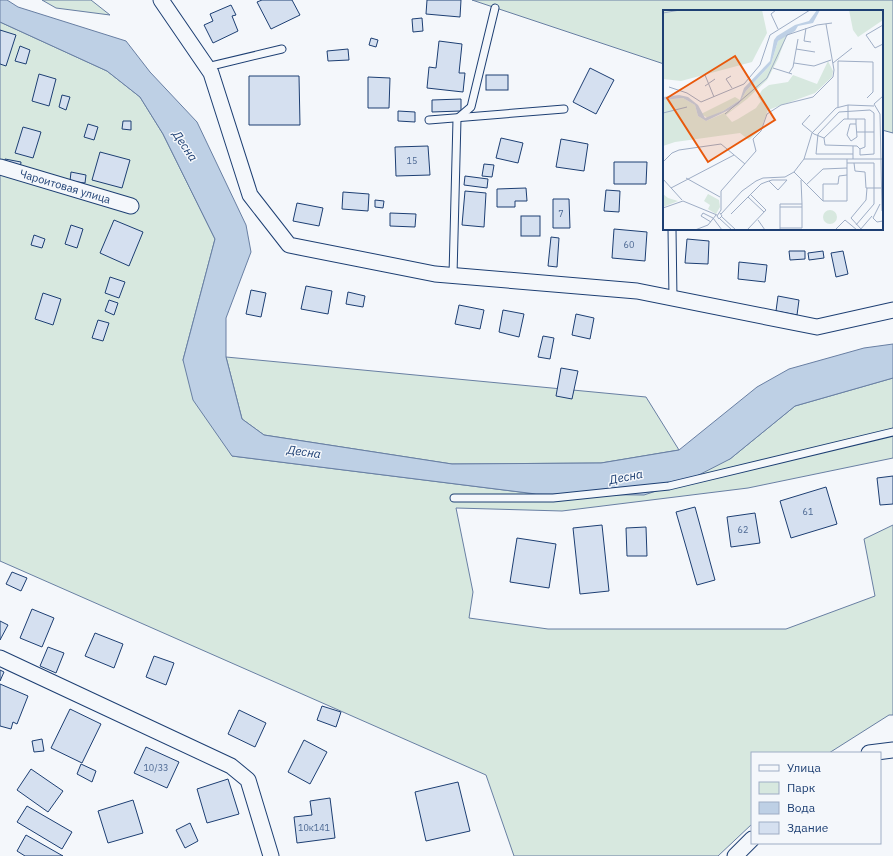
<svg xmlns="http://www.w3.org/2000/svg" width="893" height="856" viewBox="0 0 893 856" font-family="'IBM Plex Sans',sans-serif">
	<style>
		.green { fill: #d7e8df; stroke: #687fa3 }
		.water { fill: #bed0e5; stroke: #687fa3 }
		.building { fill: #d5e0f0; stroke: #1d3f73 }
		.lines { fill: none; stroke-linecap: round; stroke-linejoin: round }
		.service-casing { stroke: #1d3f73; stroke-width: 9 }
		.minor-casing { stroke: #1d3f73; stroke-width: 17 }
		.service { stroke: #f4f7fb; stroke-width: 7 }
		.minor { stroke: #f4f7fb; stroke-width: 15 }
		.labels { text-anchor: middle; stroke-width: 3; stroke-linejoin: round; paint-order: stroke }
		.number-label { font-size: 9px; fill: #4b6792 }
		.street-label { font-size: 11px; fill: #1d3f73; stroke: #f4f7fb }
		.water-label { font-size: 12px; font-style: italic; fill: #1d3f73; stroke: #f4f7fb }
		.inset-road { fill: none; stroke: #9eadc5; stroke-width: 1 }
		.view { fill: #e8590c; fill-opacity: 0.15; stroke: #e8590c; stroke-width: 2 }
		.inset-edge { fill: none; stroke: #1d3f73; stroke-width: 2 }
	</style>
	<rect width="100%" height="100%" fill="#f4f7fb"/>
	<g class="green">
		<path d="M42,0h49l19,15 -54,-7z"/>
		<path d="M472,0h421v133l-11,-3v-119h-218v53z"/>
		<path d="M0,22l107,49 33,26 23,37 52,105 -32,121 49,96 304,38 194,-35 65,-53 98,-28v80l-145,30 -186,23 -106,-3 17,84 -4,26 79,11h238l89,-33 -11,-57 29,-14v190h-4l-60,38h-77v71l-34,32h-204l-28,-81 -486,-214z"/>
		<path d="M226,357l420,40 33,53 -78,13 -149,1 -188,-29 -22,-16z"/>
	</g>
	<path class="water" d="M0,0h7l11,7 108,34 24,31 47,50 49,103 5,27 -25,66v39l16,62 22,16 188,29 149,-1 78,-13 78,-63 32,-18 75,-21 29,-4v34l-98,28 -65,53 -43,22 -43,14 -108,-1 -304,-38 -39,-56 -10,-40 32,-121 -52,-105 -23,-37 -33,-26 -107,-49z"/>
	<g class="building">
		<path d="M262,0h30l8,15 -29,14 -14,-27z"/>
		<path d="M427,0h34l-1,17 -34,-3z"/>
		<path d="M231,5l5,10 -4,1 6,15 -25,12 -9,-18 9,-4 -3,-7z"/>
		<path d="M422,18l1,13 -10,1 -1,-13z"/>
		<path d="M0,30l16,5 -10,31 -6,-2z"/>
		<path d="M371,38l7,2 -2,7 -7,-2z"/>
		<path d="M439,41l23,3 -3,29h6l-2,19 -36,-4 2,-21 7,1z"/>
		<path d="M20,46l10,4 -4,14 -11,-3z"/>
		<path d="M348,49l1,11 -21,1 -1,-10z"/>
		<path d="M590,68l24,12 -18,34 -23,-12z"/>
		<path d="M39,74l17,5 -7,27 -17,-5z"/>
		<rect x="486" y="75" width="22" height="15"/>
		<path d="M249,76h50l1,49h-51z"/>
		<path d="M368,77l22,1 -1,30h-21z"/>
		<path d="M62,95l8,2 -4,13 -7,-3z"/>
		<path d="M461,99v12l-29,1v-12z"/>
		<path d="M398,111l17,1v10l-17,-1z"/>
		<path d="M123,121h8v9l-9,-1z"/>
		<path d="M88,124l10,3 -4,13 -10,-3z"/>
		<path d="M23,127l18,5 -8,26 -18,-5z"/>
		<path d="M501,138l22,5 -5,20 -22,-5z"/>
		<path d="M561,139l27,5 -4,27 -28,-4z"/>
		<path d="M428,146l2,29 -34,1 -1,-29z"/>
		<path d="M100,152l30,8 -8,28 -30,-8z"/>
		<path d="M5,159l16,3 -1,8 -16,-3z"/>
		<path d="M614,162h33l-1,22h-32z"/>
		<path d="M484,164l10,1 -2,12 -10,-1z"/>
		<path d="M71,172l15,3 -1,8 -15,-2z"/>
		<path d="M465,176l23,3 -1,9 -23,-3z"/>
		<path d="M526,188l1,13h-12v6h-18v-18z"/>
		<path d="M606,190l14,1 -1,21 -15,-1z"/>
		<path d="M465,191l21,2 -2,34 -22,-2z"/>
		<path d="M343,192l26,2 -1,17 -26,-2z"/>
		<path d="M553,199h16l1,29h-17z"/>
		<path d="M375,200l9,1 -1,7 -8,-1z"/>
		<path d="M297,203l26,5 -4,18 -26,-5z"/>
		<path d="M390,213l26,1 -1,13 -25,-1z"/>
		<rect x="521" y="216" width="19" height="20"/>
		<path d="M114,220l29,12 -14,34 -29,-13z"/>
		<path d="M71,225l12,4 -6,19 -12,-4z"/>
		<path d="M614,229l33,3 -2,29 -33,-3z"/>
		<path d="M34,235l11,4 -3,9 -11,-3z"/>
		<path d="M551,237l8,1 -2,29 -9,-1z"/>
		<path d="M687,239l22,2 -1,23 -23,-1z"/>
		<path d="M789,251h16v8l-15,1z"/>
		<path d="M823,251l1,7 -15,2 -1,-7z"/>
		<path d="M843,251l5,23 -12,3 -5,-24z"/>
		<path d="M739,262l28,3 -2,17 -27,-3z"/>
		<path d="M110,277l15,5 -6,16 -14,-5z"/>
		<path d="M306,286l26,5 -4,23 -27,-5z"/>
		<path d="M251,290l15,3 -5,24 -15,-3z"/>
		<path d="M348,292l17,4 -2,11 -17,-3z"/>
		<path d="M43,293l18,6 -8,26 -18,-6z"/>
		<path d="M778,296l21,4 -2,15 -21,-4z"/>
		<path d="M109,300l9,3 -4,12 -9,-4z"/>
		<path d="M459,305l25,5 -4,19 -25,-5z"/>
		<path d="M503,310l21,4 -5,23 -20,-5z"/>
		<path d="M576,314l18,4 -4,21 -18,-4z"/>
		<path d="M98,320l11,3 -6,18 -11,-3z"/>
		<path d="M543,336l11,2 -4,21 -12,-2z"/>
		<path d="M561,368l17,3 -6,28 -16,-3z"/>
		<path d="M893,476v28l-13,1 -3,-27z"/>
		<path d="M826,487l11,37 -46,14 -11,-37z"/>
		<path d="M695,507l20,73 -18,5 -21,-73z"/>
		<path d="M755,513l5,30 -29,4 -4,-30z"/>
		<path d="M602,525l7,66 -29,3 -7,-66z"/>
		<path d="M646,527l1,29h-20l-1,-28z"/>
		<path d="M517,538l39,6 -7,44 -39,-6z"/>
		<path d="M12,572l15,6 -6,13 -15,-7z"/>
		<path d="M32,609l22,9 -12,29 -22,-9z"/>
		<path d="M0,621l8,4 -8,15z"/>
		<path d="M95,633l28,11 -9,24 -29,-12z"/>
		<path d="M48,647l16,6 -8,20 -16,-7z"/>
		<path d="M154,656l20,7 -8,22 -20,-8z"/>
		<path d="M0,670l4,2 -4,9z"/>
		<path d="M0,684l28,12 -11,28 -4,-2 -2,7 -11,-3z"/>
		<path d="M322,706l19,6 -5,15 -19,-7z"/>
		<path d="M70,709l31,15 -19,39 -31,-15z"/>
		<path d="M239,710l27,13 -11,24 -27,-13z"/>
		<path d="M42,739l2,12 -10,1 -2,-11z"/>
		<path d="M304,740l23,12 -17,32 -22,-12z"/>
		<path d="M146,747l33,15 -12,26 -33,-15z"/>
		<path d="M81,764l15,7 -4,11 -15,-8z"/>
		<path d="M31,769l32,22 -15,21 -31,-22z"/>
		<path d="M228,779l11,35 -32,9 -10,-34z"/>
		<path d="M458,782l12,49 -44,10 -11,-49z"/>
		<path d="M330,798l5,40 -38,5 -3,-26 18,-2 -2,-14z"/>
		<path d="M133,800l10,33 -35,10 -10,-32z"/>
		<path d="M27,806l45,26 -10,17 -45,-27z"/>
		<path d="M190,823l8,18 -13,7 -9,-18z"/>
		<path d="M26,835l37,21h-38l-8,-5z"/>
	</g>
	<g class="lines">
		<defs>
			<g id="service">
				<path d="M207,67l75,-18"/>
				<path d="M429,120l135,-11"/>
				<path d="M672,229l1,69"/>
				<path d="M453,275l4,-156 14,-12 24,-99"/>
				<path d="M454,498h99l116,-12 224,-54"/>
			</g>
			<g id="minor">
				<path d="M161,0l50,73 39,122 39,50 146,29 202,17 180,36 76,-17"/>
				<path id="s1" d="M0,167l131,39"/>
				<path d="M0,658l231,108 17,14 23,76"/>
				<path d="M869,753l24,-3"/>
				<path d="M735,856l17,-17"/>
			</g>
		</defs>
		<use href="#service" class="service-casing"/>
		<use href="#minor" class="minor-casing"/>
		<use href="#service" class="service"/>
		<use href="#minor" class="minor"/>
	</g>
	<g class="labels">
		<g class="number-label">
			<text x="412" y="164">15</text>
			<text x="561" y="217">7</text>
			<text x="629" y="248">60</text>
			<text x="808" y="515">61</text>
			<text x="743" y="533">62</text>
			<text x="156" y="771">10/33</text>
			<text x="314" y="831">10к141</text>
		</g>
		<g class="street-label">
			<text dy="4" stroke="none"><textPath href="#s1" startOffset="68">Чароитовая улица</textPath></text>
		</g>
		<g class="water-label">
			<text transform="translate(185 146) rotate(56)" y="4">Десна</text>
			<text transform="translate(304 452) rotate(8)" y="4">Десна</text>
			<text transform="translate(626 477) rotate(-11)" y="4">Десна</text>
		</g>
	</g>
	<g transform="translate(663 10)">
		<rect width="220" height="220" fill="#f4f7fb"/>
		<path d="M0,0h99l5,23 -15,29 -71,19 -18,-2zM186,0h34v10l-25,17 -5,-7zM124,24l-9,25 -11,21 -20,19 -21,16 6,7 6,-3 18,-11 5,-7 -3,-4 4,-7 7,-5 19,-3 5,-7 24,9 11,-23 5,10 -1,6 -17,16 -47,17 -7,19 -12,11 -9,-7 -65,9 -12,4v-46l20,-2 12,7 3,11 8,5 25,-11 8,-6 7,-13 25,-27 7,-23zM72,87l5,3 -17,11 -15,7 -7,-4zM0,184l5,4 10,3 -15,6zM45,184l11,6 1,7 -4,7 -8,-5 2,-4 -6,-4zM160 207a7 7 0 1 1 14 0a7 7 0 1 1-14 0Z" fill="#d7e8df"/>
		<path d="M154,0h3l-7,13 -15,3 -3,5 -17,10 -7,23 -25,27 -7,13 -8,5 -25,12 -8,-5 -3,-11 -12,-7 -20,2v-3l16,-2 9,2 10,8 7,13 18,-7 17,-11 4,-12 26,-27 4,-21 3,-4 18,-11 14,-4z" fill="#bed0e5"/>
		<path class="inset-road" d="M113,0l-5,4 7,15M0,3l17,-3M220,15l-17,10 9,13 8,-4M143,18l-2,13 7,1M133,39l19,3M131,53l20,3 17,-6M170,53l19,-15M110,58l19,6M126,63l4,-6 5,-28M42,65l9,22M68,66l-5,3 6,9M42,76l10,-7M6,77l18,6 14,9 43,-18 16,-19 10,-30 40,-25M220,86v-36M175,97v-46l35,1v30l-6,6M0,103l24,-6M62,104l42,-36 20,-43 30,-10 15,-2M147,105l-8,9 12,10 10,4M181,109h21v28l-5,2 -3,-3 -32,-1 -1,-7zM185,109v-14M193,109v5h-6l-3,11 4,6 6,-4 -1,-13M194,122h17M190,144h-37l2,-20 21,-22 31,-2 4,3v41l-14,1v-6M141,149h79M190,149v-13M0,152l9,-9 7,-3 42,-6 24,20M184,153h27v41l-18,21M191,153l1,8 10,1 1,16h17M131,162l29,29h24v-42M23,168l34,19M0,169l19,21M138,170l1,24M143,175l17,-16 24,-1M8,178l63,-33M85,187l16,15M160,191v-17h15l1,-8 8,-1M217,194l-7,14 4,4 6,-1M117,197h22M0,198l20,-7 34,14M219,201l-2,-97 -6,-10 9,-8M57,203l2,3 -3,3 -2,-3 4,-6v-19l35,-40 -3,-12 8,-8 6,-17 14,-9 32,-8 20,-20 1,-7 -8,-46M58,204l21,-23 14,-10 7,-3 22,-1 9,-5 10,-13 8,-26 24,-25 12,-3 26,1M68,204l30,-30 5,-2 6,-2h15l-9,10 -9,-9M59,207l14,13M57,209l12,11M95,210l7,10M48,212l-10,-6 2,-3 10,5 9,12M117,218h22v-24h-22v26M198,219l-10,-11 15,-18 1,-12M32,220l13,-5 8,-10M84,220l19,-20 -16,-16M172,220l10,-10 12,10M197,220l12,-14"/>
		<path class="view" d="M72,46l40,64 -67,42 -41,-64z"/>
		<rect width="220" height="220" class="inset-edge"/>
	</g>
	<rect x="751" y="752" width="130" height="92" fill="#f4f7fb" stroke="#9eadc5"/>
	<rect x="759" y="765" width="20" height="6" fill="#f4f7fb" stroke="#9eadc5"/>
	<text x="787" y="772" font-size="12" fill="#1d3f73">Улица</text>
	<rect x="759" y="782" width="20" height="12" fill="#d7e8df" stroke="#9eadc5"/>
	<text x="787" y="792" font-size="12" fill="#1d3f73">Парк</text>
	<rect x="759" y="802" width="20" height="12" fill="#bed0e5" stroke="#9eadc5"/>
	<text x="787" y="812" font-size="12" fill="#1d3f73">Вода</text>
	<rect x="759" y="822" width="20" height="12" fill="#d5e0f0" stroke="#9eadc5"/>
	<text x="787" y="832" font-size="12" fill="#1d3f73">Здание</text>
</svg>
